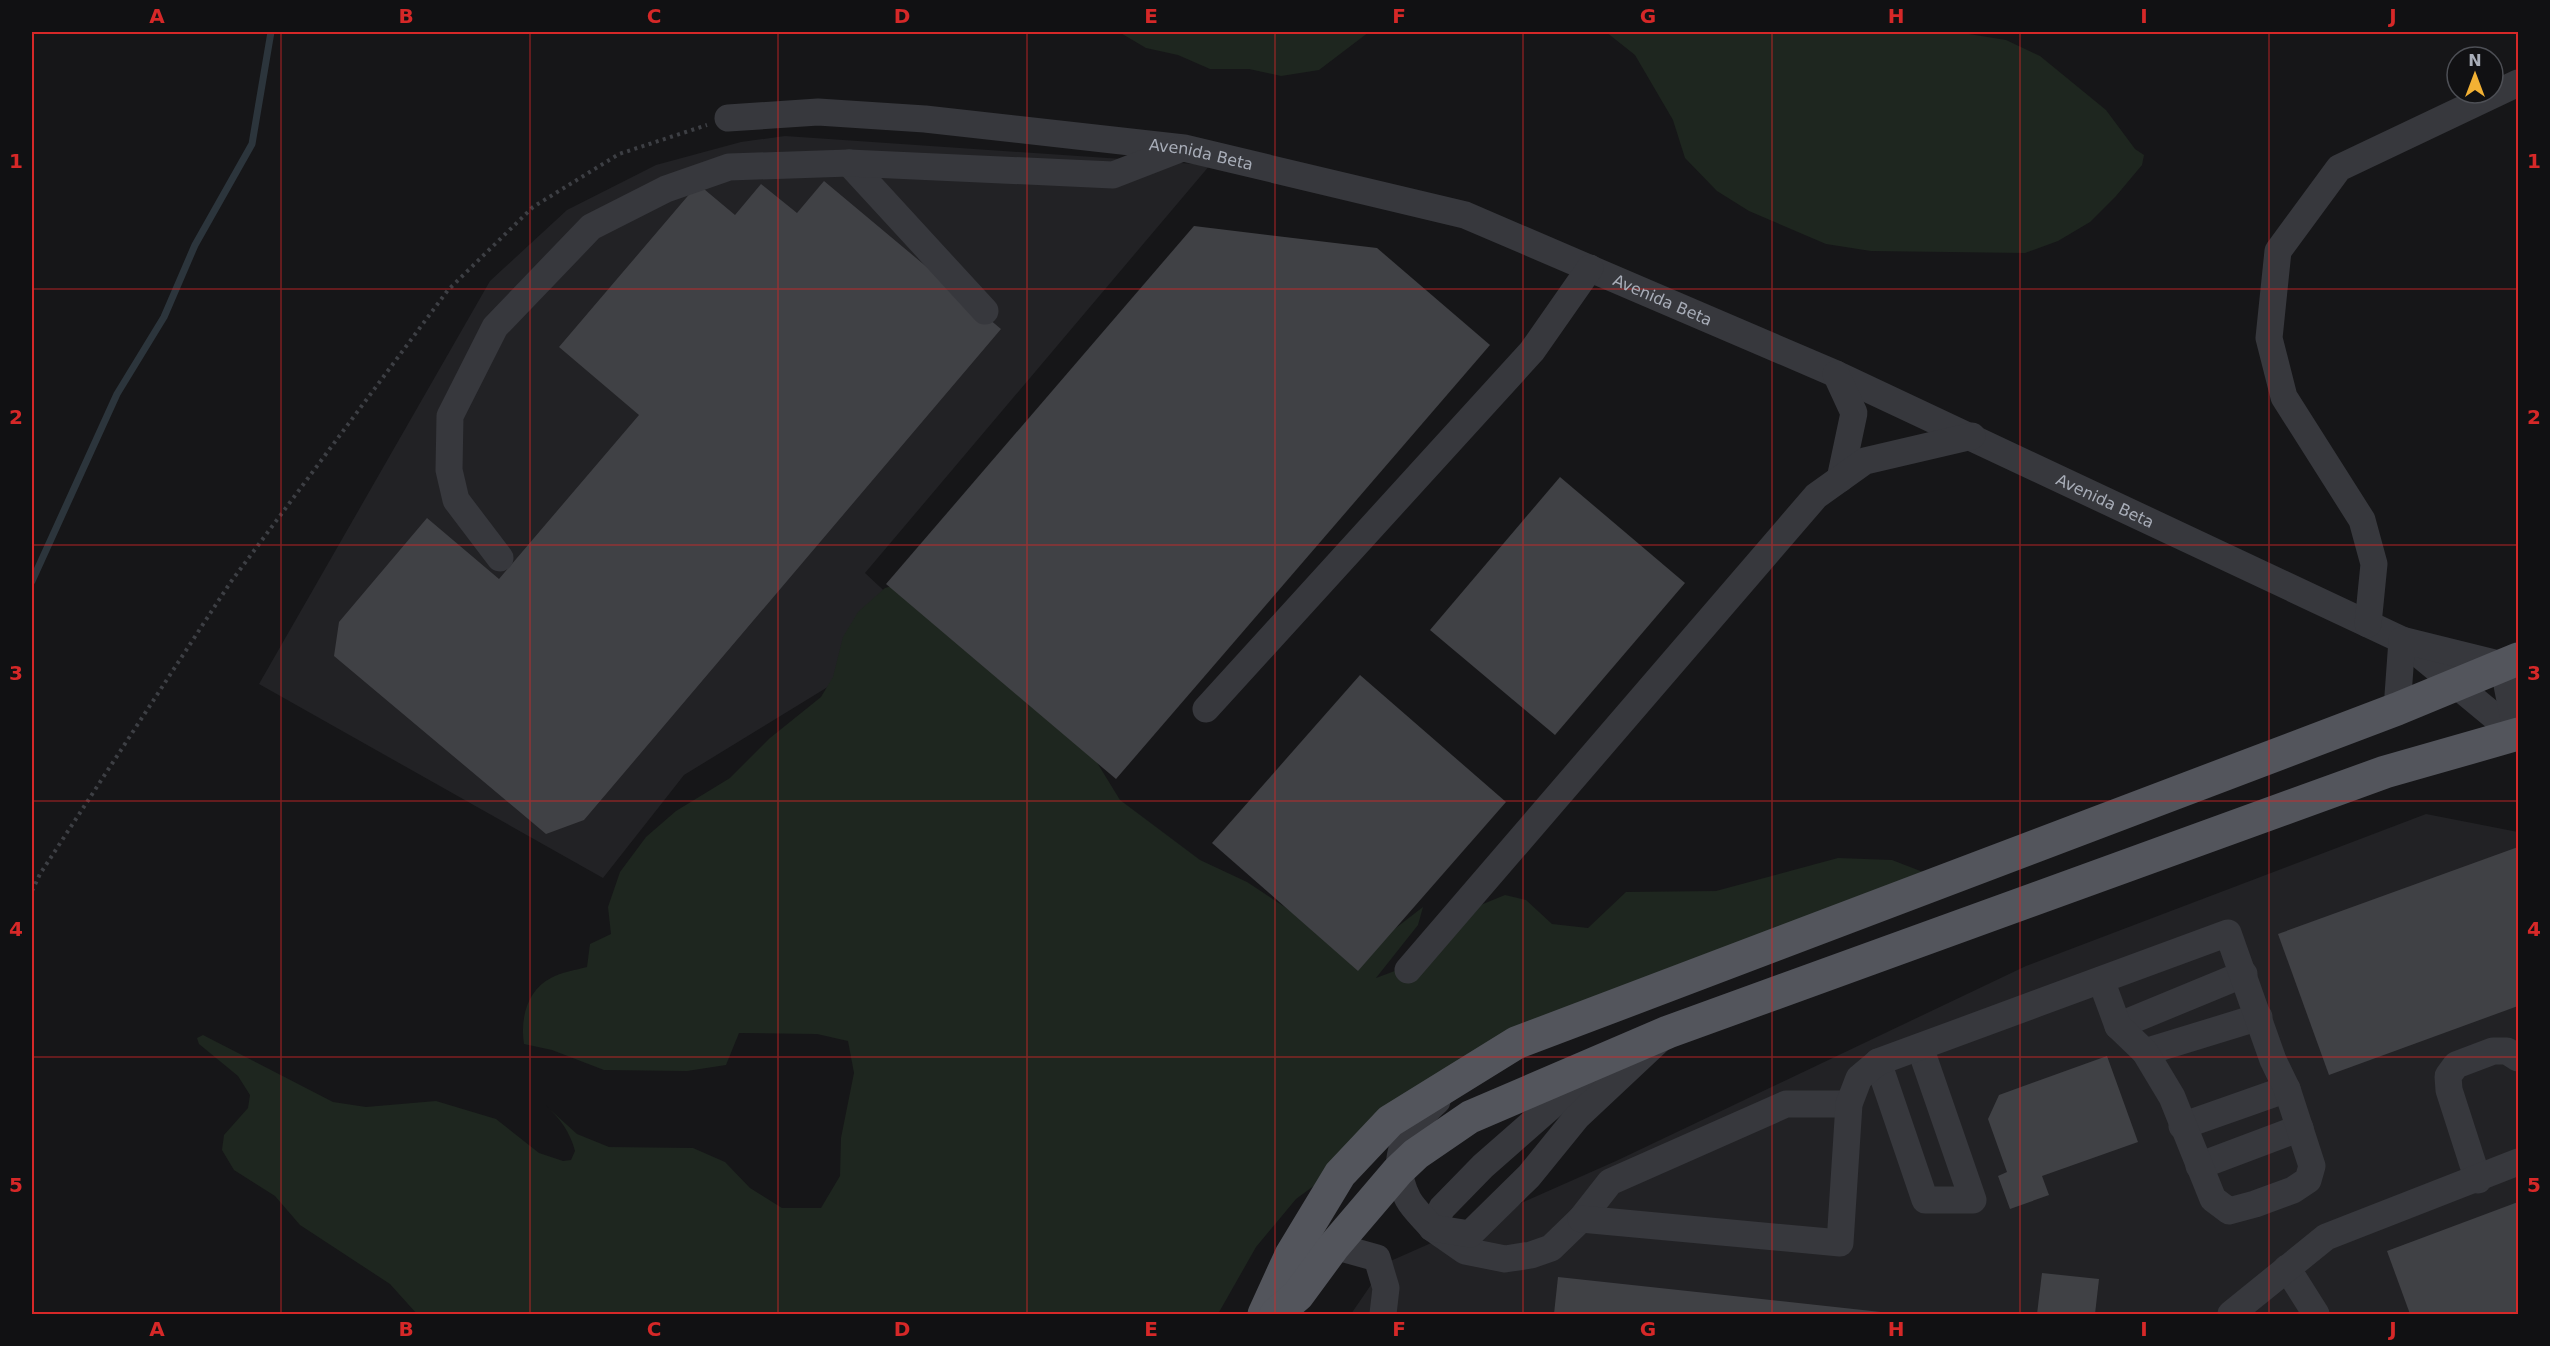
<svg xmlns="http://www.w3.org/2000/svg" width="2550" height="1346" viewBox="0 0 2550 1346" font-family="'DejaVu Sans',sans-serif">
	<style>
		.built { fill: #222225 }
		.green { fill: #1e261f }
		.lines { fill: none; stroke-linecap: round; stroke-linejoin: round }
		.stream { stroke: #2c353c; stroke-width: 7 }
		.building { fill: #404145 }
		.path { stroke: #3d3f44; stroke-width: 4; stroke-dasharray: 3 4.5; stroke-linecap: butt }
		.minor { stroke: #37383d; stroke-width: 27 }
		.major { stroke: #53555c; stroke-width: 33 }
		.grid { fill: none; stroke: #d62828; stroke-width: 1.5; stroke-opacity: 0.55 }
		.labels { text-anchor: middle; stroke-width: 4.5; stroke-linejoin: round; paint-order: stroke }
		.street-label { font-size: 16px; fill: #a8adb8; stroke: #111113 }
		.neatline { fill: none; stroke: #d62828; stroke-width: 2 }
		.grid-label { font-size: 20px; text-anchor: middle; font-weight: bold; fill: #d62828 }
	</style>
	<rect width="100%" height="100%" fill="#161618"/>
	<g class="built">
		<path d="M785,136l425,29 -345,408 59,55 -240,147 -81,103 -344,-194 231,-403 77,-71 89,-45 85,-23z"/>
		<path d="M2426,814l92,18v482h-1167l35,-51 230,-102 410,-195z"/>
	</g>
	<g class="green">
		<path d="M1119,32h250l-50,38 -38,6 -32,-7h-39l-32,-14 -32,-7z"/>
		<path d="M1606,32h357l6,2 37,6 34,16 66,54 29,39 9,6 -2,10 -26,31 -26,26 -32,19 -33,12 -154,-2 -45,-7 -77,-33 -32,-20 -32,-33 -12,-38 -38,-65z"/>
		<path d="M910,581l167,149 43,70 80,60 47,22 83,55 45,7 48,-37 -5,18 -42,53 24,-9 61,-56 44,-18 21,5 26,24 36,4 38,-36 90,-1 122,-33 54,2 62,24 -458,167 -200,148 -40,48 -38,67h-801l-27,-30 -90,-59 -25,-29 -41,-26 -12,-20 2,-15 24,-27 2,-13 -12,-19 -39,-32 -2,-6 6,-3 130,67 33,5 70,-6 60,18 43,34 24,8 8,-1 4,-9c-5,-19 -15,-33 -30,-46l32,29 32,13 84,1 32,14 25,26 32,20h39l19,-32 1,-38 13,-65 -6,-32 -31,-7 -78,-1 -13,32 -39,6 -83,-1 -52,-20 -28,-6c-4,-25 3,-54 27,-66 10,-6 25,-8 36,-11l3,-23 21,-10 -3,-27 12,-35 26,-35 30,-26 54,-33 40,-40 51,-41 12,-20 10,-40 15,-25 27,-24z"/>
	</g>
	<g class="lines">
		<path class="stream" d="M32,581l85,-187 47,-77 31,-72 57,-101 19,-112"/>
	</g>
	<g class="building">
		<path d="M824,181l177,148 -417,491 -38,14 -212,-178 5,-34 88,-104 72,61 140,-164 -80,-68 139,-163 37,31 26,-31 36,29z"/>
		<path d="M1194,226l183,22 113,97 -374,434 -230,-195z"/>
		<path d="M1560,477l125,106 -130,152 -125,-105z"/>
		<path d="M1360,675l146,127 -148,169 -146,-128z"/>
		<path d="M2518,847v159l-189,69 -51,-141z"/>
		<path d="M2107,1056l31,86 -96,34 7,19 -39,14 -12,-33 9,-4 -19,-53 11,-24z"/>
		<path d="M2518,1202v112h-108l-23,-63z"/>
		<path d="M2042,1273l57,6 -4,35h-58z"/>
		<path d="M1558,1277l332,36v1h-336z"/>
	</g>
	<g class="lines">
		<path class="path" d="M32,891l8,-17 190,-291 218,-293 85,-83 86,-53 88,-29"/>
		<g class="minor">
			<path id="s1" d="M728,118l90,-6 107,7 259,29 281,67 371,159 532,250 34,16 116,96"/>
			<path d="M849,163l136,148"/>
			<path d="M1836,374l18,39 -14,66"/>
			<path d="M500,558l-44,-58 -7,-30 1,-54 45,-89 96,-100 75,-38 63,-22 120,-4 264,12 67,-26"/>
			<path d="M2368,624l6,-60 -12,-44 -78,-123 -15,-59 9,-87 61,-83 179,-85"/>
			<path d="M1206,709l326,-358 58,-83"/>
			<path d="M2397,709l5,-69 101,25 14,70"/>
			<path d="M1408,970l408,-474 49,-35 107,-25"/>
			<path d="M2118,1026l126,-52"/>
			<path d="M2145,1052l114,-35"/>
			<path d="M1878,1062l47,138h48l-53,-153"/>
			<path d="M1591,1071l-108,95 -41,42 -10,20 33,23 40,8 26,-4 20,-7 30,-29 29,-37 176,-78h63"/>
			<path d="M1437,1101c-30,27 -50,58 -29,98 6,11 17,20 24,29l38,6 59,-58 48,-59 81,-76"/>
			<path d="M2182,1126l105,-37"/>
			<path d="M2199,1166l101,-38"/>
			<path d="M2478,1180l-29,-90 -1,-14 8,-11 37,-14h14l11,7"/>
			<path d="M1581,1219l259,24 9,-139 10,-26 19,-16 350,-129 45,127 14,29 25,77 -4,14 -15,10 -38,14 -26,7 -16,-12 -41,-102 -27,-45 -27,-26 -17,-46"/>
			<path d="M1334,1246l43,12 9,30 -3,26"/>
			<path d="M2287,1268l29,46"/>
			<path d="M2231,1314l95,-77 192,-75"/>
		</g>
		<g class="major">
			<path d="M1264,1314l27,-59 49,-81 50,-53 126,-78 881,-334 121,-50"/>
			<path d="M1276,1314l22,-19 36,-49 64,-75 18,-17 54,-37 198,-85 717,-260 133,-38"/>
		</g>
	</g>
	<path class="grid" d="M281,32v1282M530,32v1282M778,32v1282M1027,32v1282M1275,32v1282M1523,32v1282M1772,32v1282M2020,32v1282M2269,32v1282M32,289h2486M32,545h2486M32,801h2486M32,1057h2486"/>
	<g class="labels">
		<g class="street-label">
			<text dy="6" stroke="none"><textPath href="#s1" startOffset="476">Avenida Beta</textPath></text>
			<text dy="6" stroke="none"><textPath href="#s1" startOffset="962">Avenida Beta</textPath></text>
			<text dy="6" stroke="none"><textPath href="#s1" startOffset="1448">Avenida Beta</textPath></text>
		</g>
	</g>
	<rect width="2550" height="1346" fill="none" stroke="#111113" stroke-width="66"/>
	<g transform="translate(2475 75)"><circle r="28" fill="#111113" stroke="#4d4f55" stroke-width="1.5"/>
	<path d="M0-4.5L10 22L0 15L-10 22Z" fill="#f2b134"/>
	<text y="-9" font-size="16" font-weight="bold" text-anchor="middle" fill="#a8adb8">N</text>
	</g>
	<rect x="33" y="33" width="2484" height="1280" class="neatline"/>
	<g class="grid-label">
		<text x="157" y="23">A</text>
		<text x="406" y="23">B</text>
		<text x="654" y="23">C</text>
		<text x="902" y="23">D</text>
		<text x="1151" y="23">E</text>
		<text x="1399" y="23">F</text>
		<text x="1648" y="23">G</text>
		<text x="1896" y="23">H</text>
		<text x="2144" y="23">I</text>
		<text x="2393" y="23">J</text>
		<text x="16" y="168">1</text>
		<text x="2534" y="168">1</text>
		<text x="16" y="424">2</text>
		<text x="2534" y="424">2</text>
		<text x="16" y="680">3</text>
		<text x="2534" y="680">3</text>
		<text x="16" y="936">4</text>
		<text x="2534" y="936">4</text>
		<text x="16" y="1192">5</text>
		<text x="2534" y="1192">5</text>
		<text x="157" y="1336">A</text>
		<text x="406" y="1336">B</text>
		<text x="654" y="1336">C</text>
		<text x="902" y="1336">D</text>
		<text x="1151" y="1336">E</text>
		<text x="1399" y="1336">F</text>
		<text x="1648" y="1336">G</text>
		<text x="1896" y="1336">H</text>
		<text x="2144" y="1336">I</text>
		<text x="2393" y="1336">J</text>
	</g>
</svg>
